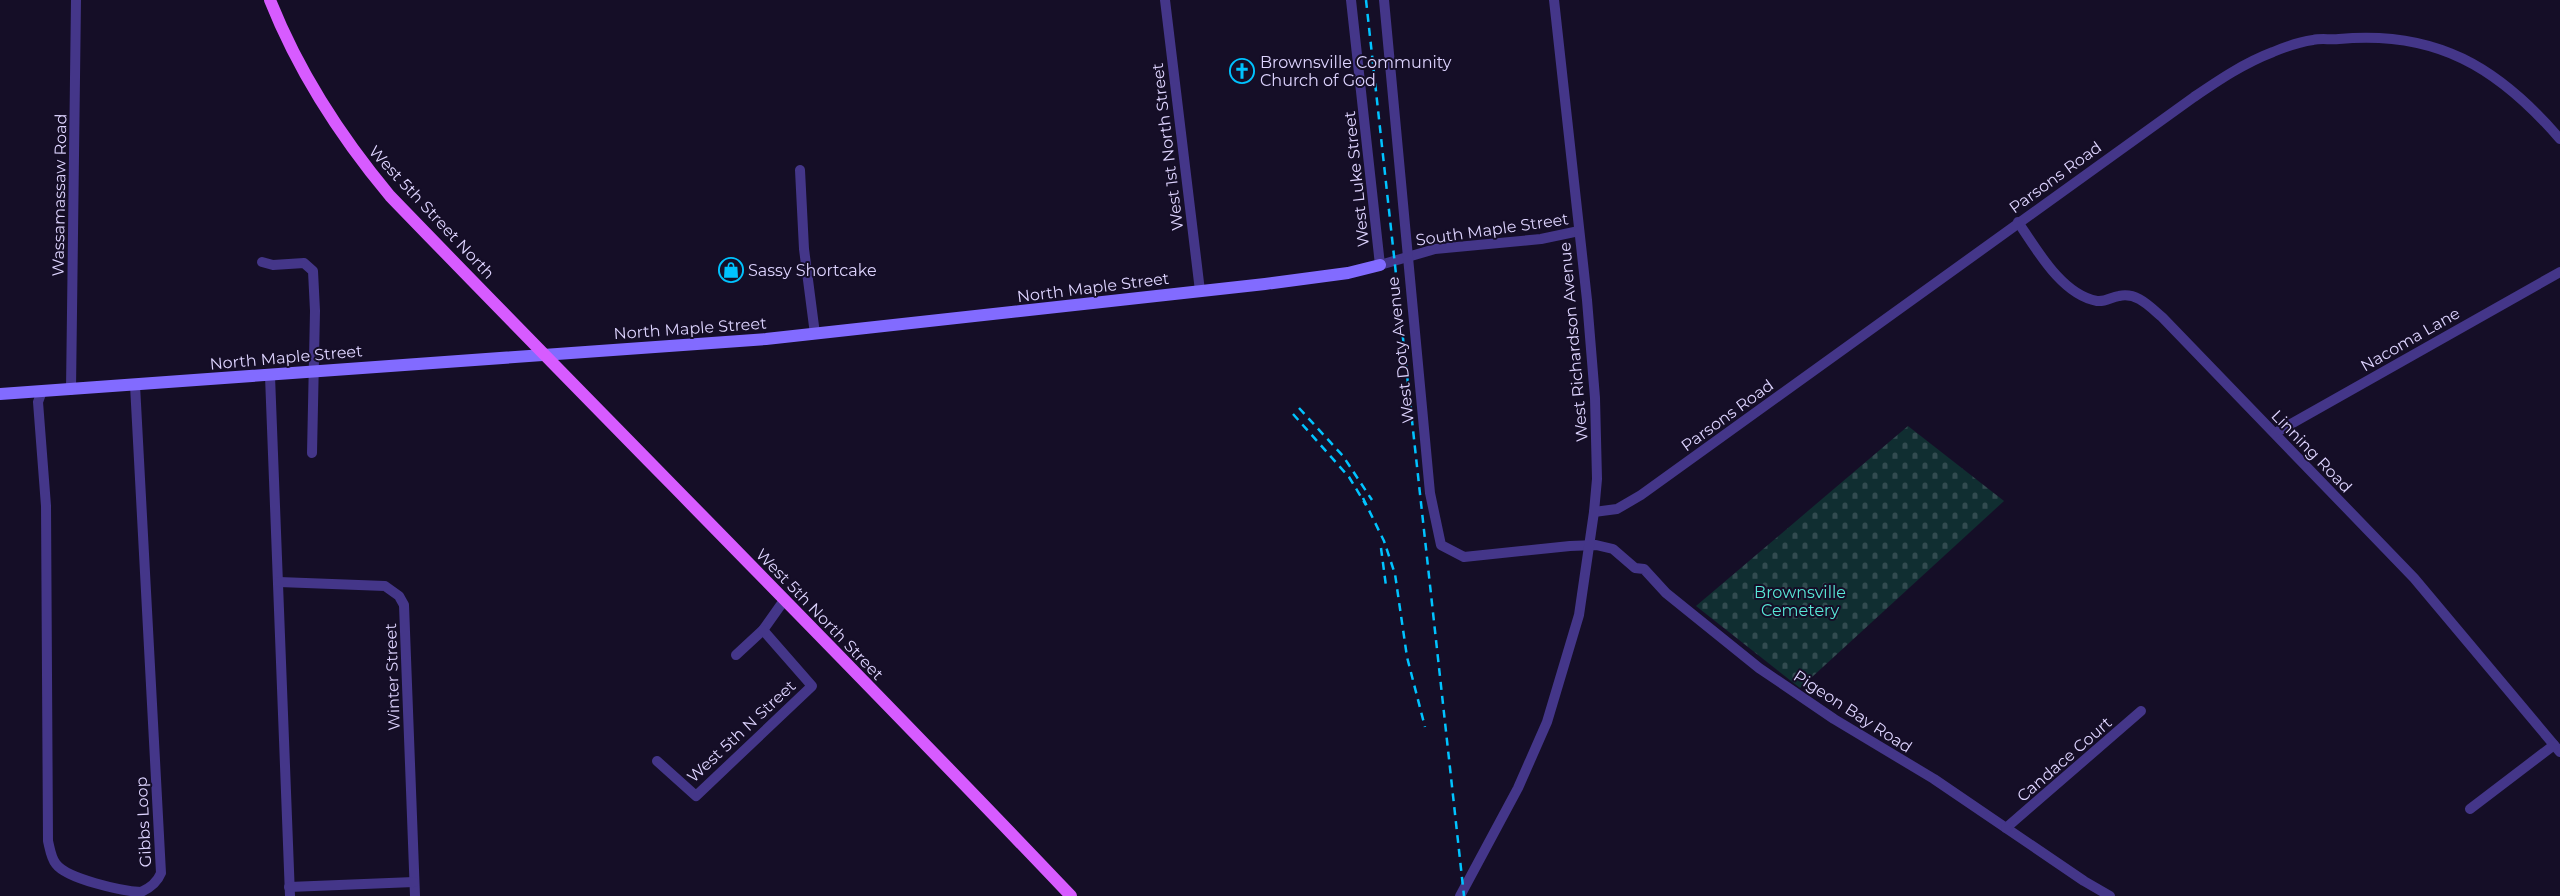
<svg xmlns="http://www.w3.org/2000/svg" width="2560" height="896" viewBox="0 0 2560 896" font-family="Montserrat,sans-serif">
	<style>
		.cemetery { fill: url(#cemetery-stones) }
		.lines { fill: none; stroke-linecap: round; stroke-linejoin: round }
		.street { stroke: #443689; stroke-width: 10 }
		.secondary { stroke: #826bff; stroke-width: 12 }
		.primary { stroke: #d75bff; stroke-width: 12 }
		.rail { stroke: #00c3ff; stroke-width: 2.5; stroke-dasharray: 8 6; stroke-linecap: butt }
		.labels { text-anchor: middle; stroke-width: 4; stroke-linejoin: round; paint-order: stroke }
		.poi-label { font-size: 16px; fill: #ded4ff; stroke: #150e27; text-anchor: start }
		.street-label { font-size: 16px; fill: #ded4ff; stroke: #150e27 }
		.park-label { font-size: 16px; fill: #58e7d6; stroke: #150e27 }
	</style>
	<defs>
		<pattern id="cemetery-stones" width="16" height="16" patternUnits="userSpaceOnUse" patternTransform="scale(1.25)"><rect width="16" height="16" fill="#102e31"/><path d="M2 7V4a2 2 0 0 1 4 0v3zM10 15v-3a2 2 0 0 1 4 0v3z" fill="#324b50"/></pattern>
	</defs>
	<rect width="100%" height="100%" fill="#150e27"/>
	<path class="cemetery" d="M1908,426l96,75 -204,187 -104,-82z"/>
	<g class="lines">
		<g class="street">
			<path d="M1165,0l35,291"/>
			<path d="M1351,0l29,265 55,-16 106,-10 38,-8"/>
			<path d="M1384,0l46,493 11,52 23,12 106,-11 26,-1 17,4 22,19 9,1 22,24 93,75 75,51 100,60 150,102 26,15"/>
			<path d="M800,170l4,79 11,85"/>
			<path d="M2018,222c19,28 44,73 79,79 9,1 14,-4 22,-5 18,-4 30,10 43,21l252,261 146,174"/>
			<path d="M262,262l11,3 31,-2 9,8 2,40 -3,142"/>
			<path d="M270,376l20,520"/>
			<path d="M71,390l5,-390"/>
			<path d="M42,391l-4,11 8,104 2,335c2,8 3,17 8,23 11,15 66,27 85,28 9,-4 16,-9 20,-19l-26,-488"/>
			<path d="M2275,433l285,-161"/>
			<path d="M1594,512l23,-3 24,-14 553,-398c25,-17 50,-34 79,-45 12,-5 26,-10 40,-12 8,-2 17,0 26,-1 97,-9 159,28 221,100"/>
			<path d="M279,582l106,4 14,10 5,9 11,291"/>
			<path d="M736,655l27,-25 22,-31"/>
			<path d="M657,761l39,35 116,-110 -49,-56"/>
			<path d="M2470,809l84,-64"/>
			<path d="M2006,828l135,-117"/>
			<path d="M289,887l125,-5"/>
			<path d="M1460,896l58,-108 29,-66 32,-107 15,-103 3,-33 -2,-81 -8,-98 -33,-300"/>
		</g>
		<path class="secondary" d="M0,394l766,-55 499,-55 83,-11 32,-8"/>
		<path class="primary" d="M270,0c29,73 70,136 120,196 226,234 457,464 681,700"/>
		<g class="rail">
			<path d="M1366,0l98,896"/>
			<path d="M1299,408l44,48 29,44"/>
			<path d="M1293,414l56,63 17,28"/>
			<path d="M1363,498l21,43 11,33 12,83 18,70"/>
			<path d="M1381,548l5,38"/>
		</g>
	</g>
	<defs>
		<symbol id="church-ring" viewBox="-11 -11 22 22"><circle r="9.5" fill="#150e27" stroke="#00c3ff" stroke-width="1.5"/><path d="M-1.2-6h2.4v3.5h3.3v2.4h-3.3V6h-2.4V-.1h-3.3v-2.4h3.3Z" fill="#00c3ff"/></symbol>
		<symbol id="shop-ring" viewBox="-11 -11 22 22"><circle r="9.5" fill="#150e27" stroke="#00c3ff" stroke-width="1.5"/><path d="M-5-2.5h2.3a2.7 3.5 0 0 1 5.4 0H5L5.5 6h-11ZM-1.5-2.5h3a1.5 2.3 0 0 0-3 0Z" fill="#00c3ff"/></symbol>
	</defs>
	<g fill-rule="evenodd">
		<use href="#church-ring" x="1228" y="57" width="28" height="28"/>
		<use href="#shop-ring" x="717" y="256" width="28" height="28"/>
	</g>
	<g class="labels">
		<g class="poi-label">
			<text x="1260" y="68">Brownsville Community<tspan x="1260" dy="18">Church of God</tspan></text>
			<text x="748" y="276">Sassy Shortcake</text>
		</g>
		<g class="street-label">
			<text transform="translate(1167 147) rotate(-97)" y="6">West 1st North Street</text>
			<text transform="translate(2055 177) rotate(-36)" y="6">Parsons Road</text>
			<text transform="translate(1356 179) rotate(-96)" y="6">West Luke Street</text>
			<text transform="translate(59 195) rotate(-89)" y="6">Wassamassaw Road</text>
			<text transform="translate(432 212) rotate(47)" y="6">West 5th Street North</text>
			<text transform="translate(1492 229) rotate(-8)" y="6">South Maple Street</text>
			<text transform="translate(1093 287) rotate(-7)" y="6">North Maple Street</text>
			<text transform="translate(690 328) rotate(-4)" y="6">North Maple Street</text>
			<text transform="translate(2410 339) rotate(-30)" y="6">Nacoma Lane</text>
			<text transform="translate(1573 342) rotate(-95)" y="6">West Richardson Avenue</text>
			<text transform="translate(1400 350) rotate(-96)" y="6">West Doty Avenue</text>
			<text transform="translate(286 357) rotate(-5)" y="6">North Maple Street</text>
			<text transform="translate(1727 415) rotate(-36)" y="6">Parsons Road</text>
			<text transform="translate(2312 451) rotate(46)" y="6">Linning Road</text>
			<text transform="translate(820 614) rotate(46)" y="6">West 5th North Street</text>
			<text transform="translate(392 677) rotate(-92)" y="6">Winter Street</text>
			<text transform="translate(1853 711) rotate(33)" y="6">Pigeon Bay Road</text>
			<text transform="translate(741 731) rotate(-43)" y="6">West 5th N Street</text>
			<text transform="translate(2064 759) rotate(-41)" y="6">Candace Court</text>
			<text transform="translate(143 822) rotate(-93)" y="6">Gibbs Loop</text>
		</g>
		<g class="park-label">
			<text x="1800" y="598">Brownsville<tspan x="1800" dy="18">Cemetery</tspan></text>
		</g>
	</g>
</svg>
